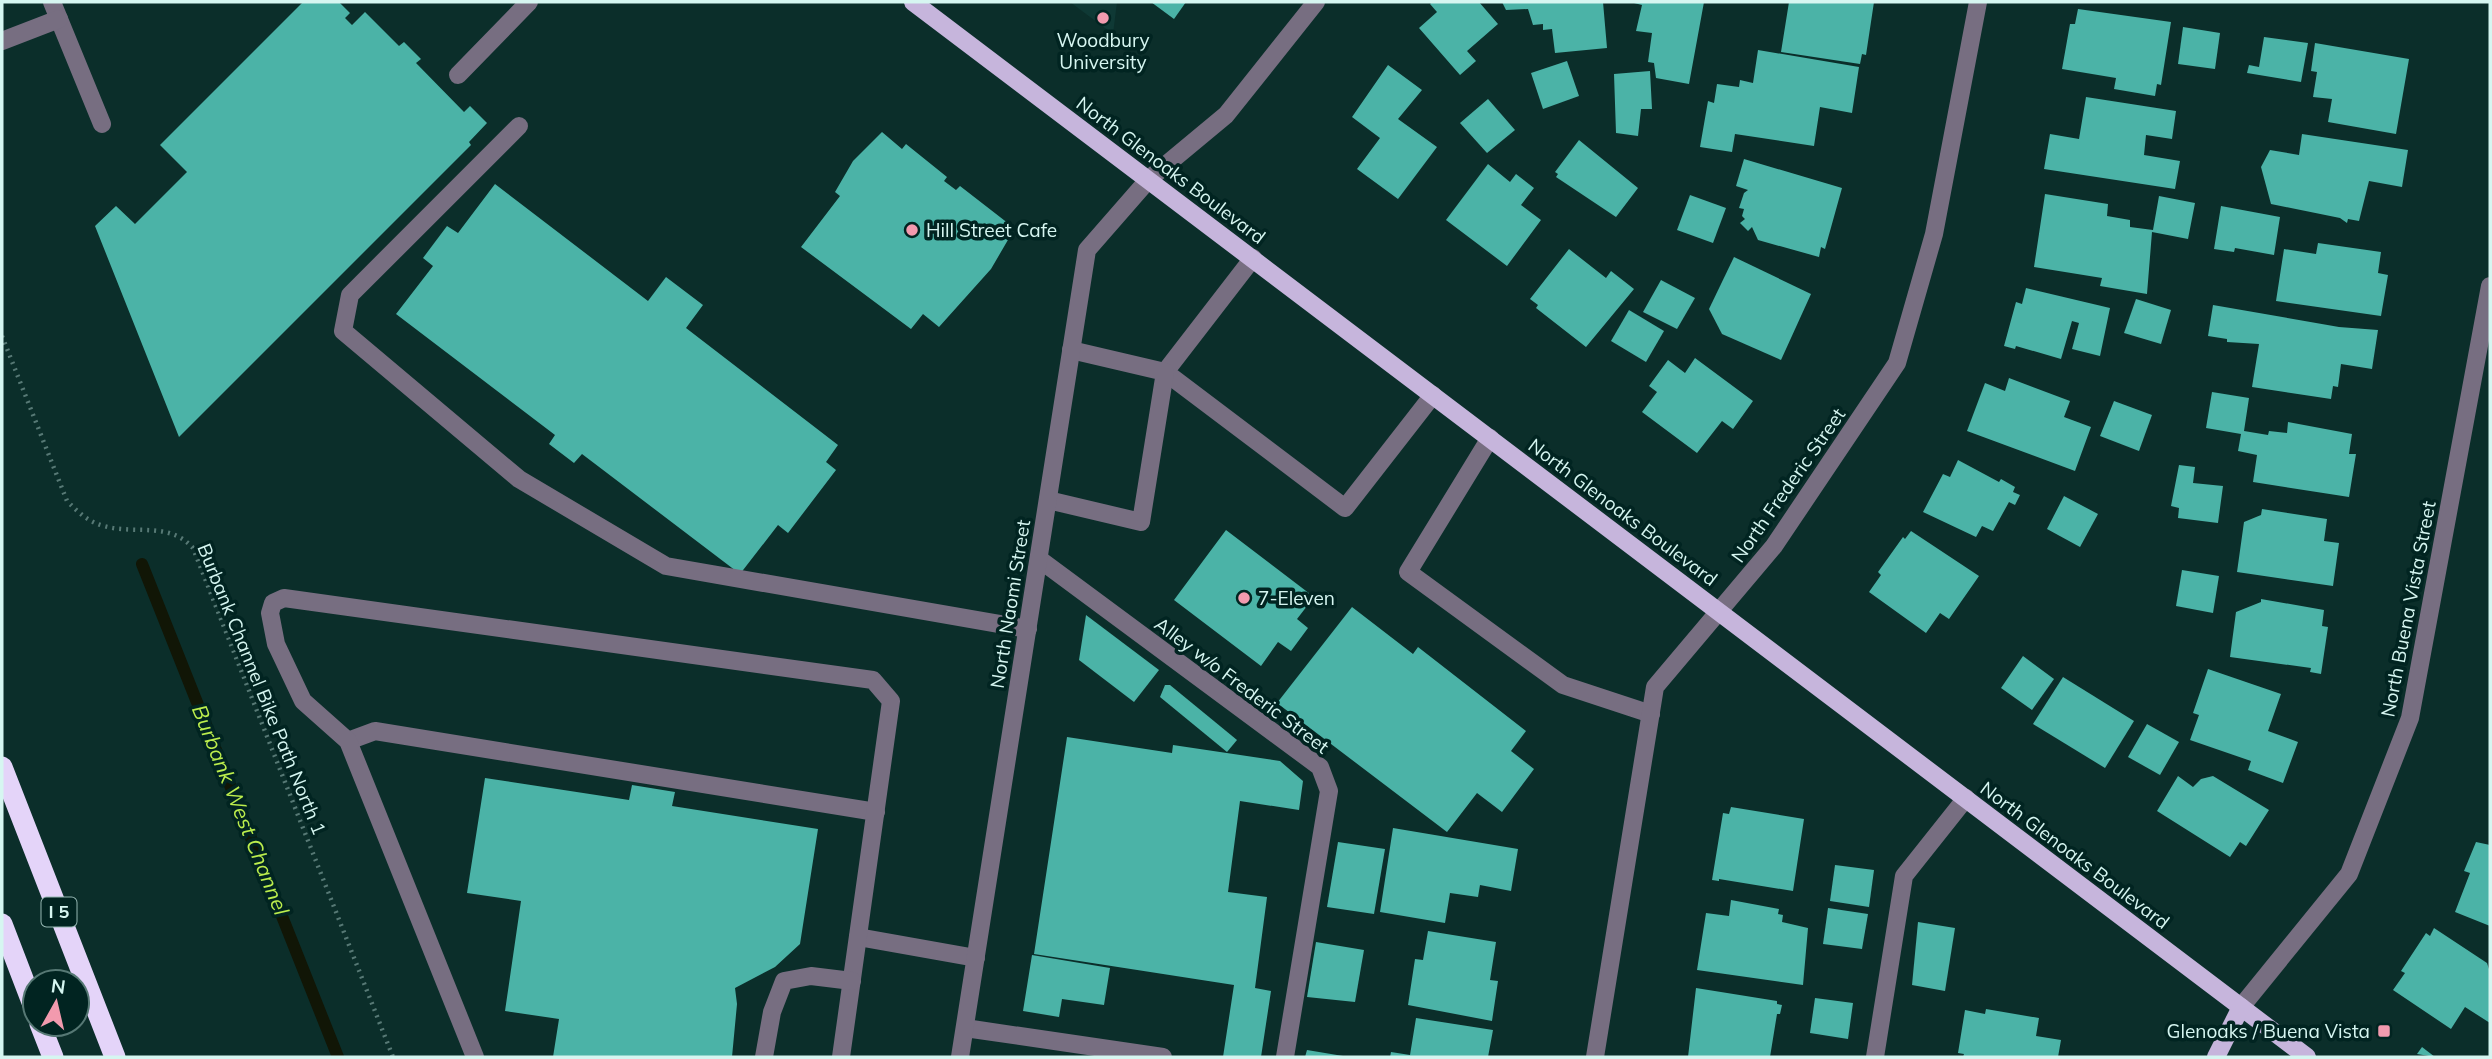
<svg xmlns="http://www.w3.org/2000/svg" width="2492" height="1059" viewBox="0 0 2492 1059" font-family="Mulish,sans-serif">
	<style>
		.built { fill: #0f3935 }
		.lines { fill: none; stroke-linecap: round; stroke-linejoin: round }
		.stream { stroke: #111606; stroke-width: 12 }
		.building { fill: #4bb3a7 }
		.path { stroke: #577975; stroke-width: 4.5; stroke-dasharray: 2 5; stroke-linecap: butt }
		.minor { stroke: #776e81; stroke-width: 18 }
		.major { stroke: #c6b5dc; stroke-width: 18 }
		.highway { stroke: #e4d4f9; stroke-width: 21 }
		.poi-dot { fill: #f29aae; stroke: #012421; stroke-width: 2.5 }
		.labels { text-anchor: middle; stroke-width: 7; stroke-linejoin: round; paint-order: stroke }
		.shield { fill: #012421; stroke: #96b7b3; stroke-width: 2 }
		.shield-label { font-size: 18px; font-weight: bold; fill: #d6f6f1 }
		.poi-label { font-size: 19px; fill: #d6f6f1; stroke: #012421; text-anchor: start }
		.street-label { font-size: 19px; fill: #d6f6f1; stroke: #012421 }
		.water-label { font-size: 21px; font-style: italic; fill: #bcee4d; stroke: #012421 }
	</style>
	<rect width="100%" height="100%" fill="#0b2e2a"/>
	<path class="built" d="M1070,2h47l-4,32z"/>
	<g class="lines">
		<path class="stream" d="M142,564l196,493"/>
	</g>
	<g class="building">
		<path d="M303,2h36l11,11 -5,5 7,7 13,-13 34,34 5,-4 17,17 -5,4 48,49 6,-6 17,17 -18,19 2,3 -292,292 -84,-211 21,-20 19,18 52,-52 -27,-27z"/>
		<path d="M1151,2h35l-12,17z"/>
		<path d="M1432,2h47l19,22 -31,27 9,10 -16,14 -41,-47 18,-16 -7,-8z"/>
		<path d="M1502,2h101l4,46 -52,5 -3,-24 -9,1v-6l-10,1 -5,-16 -22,1z"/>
		<path d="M1630,2h74l-15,82 -33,-6 -2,-15 -6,-1 4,-29 -16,-2 6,-26z"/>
		<path d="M1789,2h85l-8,53 -4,-1 -2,10 -79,-12z"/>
		<path d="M2078,9l93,13 -10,63 -4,-1 -2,12 -41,-7 2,-11 -54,-9 8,-45h5z"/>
		<path d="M2183,27l37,6 -5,36 -37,-5z"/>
		<path d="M2264,37l44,6 -7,39 -54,-9 2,-8 10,2z"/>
		<path d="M2315,43l94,16 -13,75 -68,-12 4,-23 -19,-2 4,-25 -6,-1z"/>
		<path d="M1758,50l101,17 -7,46 -32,-6 -6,39 -79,-12 -3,18 -32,-5 8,-46 6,2 3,-19 22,3 1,-7 13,3z"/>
		<path d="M1567,61l12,35 -36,13 -12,-36z"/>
		<path d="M1388,65l34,25 -24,29 39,28 -39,52 -41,-30 23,-31 -28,-21z"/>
		<path d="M1650,71l2,38h-11l-3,27 -22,-3 -2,-59z"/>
		<path d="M2086,97l90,14 -4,28 -26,-4 -2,20 36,6 -5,28 -131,-20 6,-35 29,5z"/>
		<path d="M1488,99l27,31 -28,23 -27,-30z"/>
		<path d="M882,132l20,17 4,-5 41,33 -3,4 12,9 4,-4 49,38 3,9 -21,36 -52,58 -16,-13 -12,15 -110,-82 39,-51 -5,-4 18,-31z"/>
		<path d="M2302,134l106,16 -6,37 -33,-6 -10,40 -11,-2 -1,4 -7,-5 -69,-14 -10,-37 9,-17 29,5z"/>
		<path d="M1579,140l59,48 -22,29 -60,-40 2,-3 -3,-2z"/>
		<path d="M1744,159l98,29 -17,61 -4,-2 -2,10 -61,-17 -6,-13 -4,4 -8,-8 5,-4 -3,-3 2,-7 -5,-1 5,-15 4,-3 -12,-4z"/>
		<path d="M1488,164l22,18 6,-8 18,14 -13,17 20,15 -34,46 -61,-46z"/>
		<path d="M495,184l153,117 18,-24 37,28 -17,23 152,117 -12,17 10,8 -48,63 -10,-8 -38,49 -158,-120 -8,9 -25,-19 6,-9 -159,-121 37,-48 -10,-8 24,-32 11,7z"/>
		<path d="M2045,194l63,10 -1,12 23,4v7l23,3 6,-34 36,7 -7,36 -36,-7 -5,62 -47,-8 2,-8 -68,-11z"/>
		<path d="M1690,195l36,13 -13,35 -36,-13z"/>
		<path d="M2221,206l59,11 -6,38 -39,-7 -1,4 -20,-3z"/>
		<path d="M2318,243l63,9 -3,21 10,2 -7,41 -105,-15 8,-52 32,5z"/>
		<path d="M1569,249l37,29 5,-7 23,18 -48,58 -50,-39 2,-3 -8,-6z"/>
		<path d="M1734,257l77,37 -30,66 -59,-26 -13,-25z"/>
		<path d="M1661,280l34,18 -18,31 -34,-17z"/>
		<path d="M2026,288l84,20 -10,48 -28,-7 7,-26 -7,-2 -11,38 -45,-13 -1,3 -11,-3 12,-44 6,2z"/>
		<path d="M2136,299l35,11 -10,34 -37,-11z"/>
		<path d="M2213,305l126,22 39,3 -6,39 -31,-5 -3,23 -5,-1 -2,13 -79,-12 7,-43 -32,-2v-3l-19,-3z"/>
		<path d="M1629,310l35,21 -18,31 -35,-21z"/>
		<path d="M1695,358l58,43 -20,28 -11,-8 -25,32 -55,-41 15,-20 -8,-6 19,-26 17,13z"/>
		<path d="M2009,378l61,23 -6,16 27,10 -16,44 -108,-40 18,-48 20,8z"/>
		<path d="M2212,392l37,6 -5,33 24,4 1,-4 18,2 1,-11 64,12 -3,20h7l-7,43 -96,-15 4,-27 -19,-4 3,-17 -35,-6z"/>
		<path d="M2114,401l38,14 -13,36 -39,-15z"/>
		<path d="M1958,460l41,22 2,-3 14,8 -2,5 7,3 -5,10 -6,-3 -16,29 -11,-5 -6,11 -53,-25 20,-38 7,3z"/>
		<path d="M2179,465l16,2 -2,16 30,3 -5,37 -40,-5 1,-10 -8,-2z"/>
		<path d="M2064,496l34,18 -18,33 -33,-18z"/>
		<path d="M2262,509l65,10 -3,22 15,2 -6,43 -96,-14 7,-50 17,-7z"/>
		<path d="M1226,530l88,67 -17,22 11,9 -17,23 -13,-9 -17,24 -87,-66z"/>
		<path d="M1911,531l68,45 -30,43 -9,-6 -14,20 -57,-41 12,-17 -3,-3 25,-35 2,2z"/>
		<path d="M2182,570l37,6 -6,37 -37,-7z"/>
		<path d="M2261,599l63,11 -2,16 6,1 -7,47 -11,-2 1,-4 -81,-11 6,-45 25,-10z"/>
		<path d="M1352,607l61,47 5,-7 108,84 -15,20 23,18 -32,43 -25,-19 -30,39 -170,-129z"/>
		<path d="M1086,615l73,55 -25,32 -55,-42z"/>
		<path d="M2023,656l31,23 -22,31 -31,-22z"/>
		<path d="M2208,669l73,25 -13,37 30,11 -15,41 -35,-13 3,-9 -61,-21 9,-25 -6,-2z"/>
		<path d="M2063,677l71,44 -29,47 -72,-44z"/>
		<path d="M1165,685h5l67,55 -10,12 -67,-55z"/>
		<path d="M2147,724l32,18 -19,33 -32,-18z"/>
		<path d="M1067,737l105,16 1,-8 107,16 23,20 -4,29 -59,-9 -12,91 39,5 -12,91 16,3 -10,66h-38l11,-72 -200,-31z"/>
		<path d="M2178,776l15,11 8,-8 12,-3 56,34 -23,36 -6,-4 -10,15 -73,-46z"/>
		<path d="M485,778l144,22 3,-15 43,7 -3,14 146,23 -18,115 -25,23 -40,21 2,16 -5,53h-179l6,-38 -54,-8 16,-110 -54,-8z"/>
		<path d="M1731,807l73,12 -11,72 -74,-12v2l-7,-1 11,-67 6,1z"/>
		<path d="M1393,828l125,21 -7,42 -31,-6 -2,12 -28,-4 -5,30 -65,-11z"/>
		<path d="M1338,842l47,7 -11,65 -47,-7z"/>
		<path d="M2476,842l14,3v81l-35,-14 15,-39 -6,-2z"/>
		<path d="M1835,865l39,5 -5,37 -39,-6z"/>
		<path d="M1731,900l48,9 -1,5 5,1 -1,7 26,6 -5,57 -106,-15 9,-57 23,3z"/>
		<path d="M1828,908l40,6 -6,35 -39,-5z"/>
		<path d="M1918,922l37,6 -10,63 -33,-6z"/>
		<path d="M2434,928l53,35 3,9v51l-25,-16 -14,22 -58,-39 12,-17 -4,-2 25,-38 4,3z"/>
		<path d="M1428,931l68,11 -6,38 8,1 -6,40 -84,-16 7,-46 8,1z"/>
		<path d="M1316,942l48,8 -9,52 -48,-5z"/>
		<path d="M1032,955l78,13 -6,37 -42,-6 -3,18 -36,-6z"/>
		<path d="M1696,988l81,13v3l5,1 -2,9h-3l-7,43h-82z"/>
		<path d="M1815,998l38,5 -5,36 -38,-6z"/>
		<path d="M1986,1009l53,9 -3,18 25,4 -3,17h-95l1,-3 -6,-1 7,-43 20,4z"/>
		<path d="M1416,1018l77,12 -5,27h-98l1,-5 19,3z"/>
		<path d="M2422,1047l13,10 -18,-3z"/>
		<path d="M1307,1050l36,6 -1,1h-37z"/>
	</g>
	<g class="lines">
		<path class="path" d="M2,336l65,165c11,11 21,21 37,25 31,9 65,-5 89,22l200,509"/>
		<g class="minor">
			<path d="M52,2l50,122"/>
			<path d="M2,41l57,-22"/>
			<path d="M458,75l71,-73"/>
			<path d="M519,126l-169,169 -7,36 176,148 147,87 362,63"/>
			<path d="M1253,258l-88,114 180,136 88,-113"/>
			<path d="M1490,438l-82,134 155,113 88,29"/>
			<path d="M1048,500l93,22 24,-150 -94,-22"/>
			<path d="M1039,559l281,208 9,24 -44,266"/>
			<path d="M348,741l27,-10 501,81"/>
			<path d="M858,937l118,21"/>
			<path d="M2241,1007l108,-133 61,-156 80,-432"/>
			<path d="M965,1028l198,29"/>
			<path d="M475,1057l-127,-316 -45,-40 -27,-57 -6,-31 3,-10 11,-5 589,82 18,21 -50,356"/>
			<path d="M764,1057l8,-45 12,-31 27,-5 41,5"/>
			<path d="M960,1057l127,-807 62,-71 77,-64 90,-113"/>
			<path d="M1595,1057l60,-370 119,-141 123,-183 37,-129 44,-232"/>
			<path d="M1875,1057l29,-181 62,-78"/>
		</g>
		<g class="major">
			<path d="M913,2l1394,1055"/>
			<path d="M2216,1057l25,-50"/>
		</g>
		<g class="highway">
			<path d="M2,767l113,290"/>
			<path d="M2,924l33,86"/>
			<path d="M40,1024l13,33"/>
		</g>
	</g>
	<g class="poi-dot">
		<circle cx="1103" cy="18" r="7"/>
		<circle cx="912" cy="230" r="7"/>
		<circle cx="1244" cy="598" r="7"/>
		<rect x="2377" y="1024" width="14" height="14" rx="3.5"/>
	</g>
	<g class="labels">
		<rect class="shield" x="41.5" y="897.5" width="35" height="29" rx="5"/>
		<g class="shield-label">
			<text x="59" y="918">I 5</text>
		</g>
		<g class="poi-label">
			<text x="1103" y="47" text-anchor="middle">Woodbury<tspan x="1103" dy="22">University</tspan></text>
			<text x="926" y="237">Hill Street Cafe</text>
			<text x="1258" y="605">7-Eleven</text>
			<text x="2370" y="1038" text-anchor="end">Glenoaks / Buena Vista</text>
		</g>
		<g class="street-label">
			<text transform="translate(1171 170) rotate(37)" y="7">North Glenoaks Boulevard</text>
			<text transform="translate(1788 485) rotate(-55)" y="7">North Frederic Street</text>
			<text transform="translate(1623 512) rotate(37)" y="7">North Glenoaks Boulevard</text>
			<text transform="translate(1010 604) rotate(-81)" y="7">North Naomi Street</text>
			<text transform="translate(2408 609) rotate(-79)" y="7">North Buena Vista Street</text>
			<text transform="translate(1242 685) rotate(37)" y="7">Alley w/o Frederic Street</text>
			<text transform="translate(262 689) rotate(68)" y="7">Burbank Channel Bike Path North 1</text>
			<text transform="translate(2075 855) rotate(37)" y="7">North Glenoaks Boulevard</text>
		</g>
		<g class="water-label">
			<text transform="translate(240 810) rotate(68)" y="7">Burbank West Channel</text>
		</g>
	</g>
	<rect width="2492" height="1059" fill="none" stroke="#d6f6f1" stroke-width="7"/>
	<g transform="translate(56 1003) rotate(8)"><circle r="33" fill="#012421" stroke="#567874" stroke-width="2"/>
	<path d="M0-5L12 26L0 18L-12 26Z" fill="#f29aae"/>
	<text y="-10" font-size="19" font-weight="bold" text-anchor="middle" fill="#d6f6f1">N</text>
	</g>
</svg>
